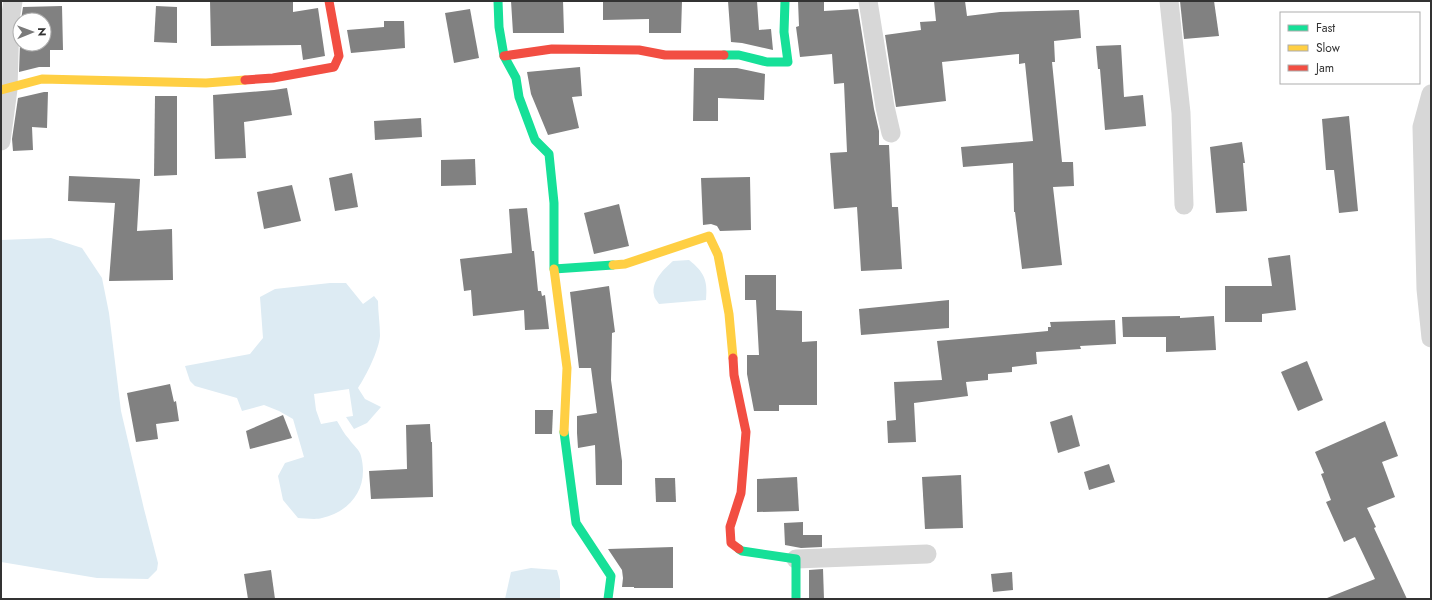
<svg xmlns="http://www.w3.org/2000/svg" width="1432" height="600" viewBox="0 0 1432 600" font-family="Jost,sans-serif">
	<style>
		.water { fill: #ddebf3 }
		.building { fill: #818181 }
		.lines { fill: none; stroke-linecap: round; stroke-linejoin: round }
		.street { stroke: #d7d7d7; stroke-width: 19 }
		.fast { stroke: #16e098; stroke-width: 9 }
		.slow { stroke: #ffcf43; stroke-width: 9 }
		.jam { stroke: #f24e42; stroke-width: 9 }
	</style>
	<rect width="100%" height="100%" fill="#fff"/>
	<g class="water">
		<path d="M51,238l31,10 20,30 7,35 12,98 23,98 14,54 -1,7 -9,9 -51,-1 -96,-16v-322z"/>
		<path d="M689,260c15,12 19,20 17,40l-47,4c-2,-3 -5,-6 -5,-9 -3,-14 10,-26 19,-34z"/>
		<path d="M330,283h16l17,21 11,-8 4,5c0,11 2,23 2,35 -1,14 -14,40 -22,52l7,11 16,8 -14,16 -13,6 -8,-12 7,-1 -4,-27 -35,5 2,16 5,14 16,-3c4,6 7,13 12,18 3,5 11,11 12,17 8,31 -9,55 -39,62 -7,2 -17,0 -24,0l-15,-18 -5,-24 7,-13 19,-6 -11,-38 -14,-8 -15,-6 -22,6 -5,-13 -42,-12 -5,-5 -5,-15 65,-12 13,-16 -3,-41 15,-8z"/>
		<path d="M531,568l26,2 3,11v18h-55l6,-27z"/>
	</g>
	<g class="building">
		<path d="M210,1h83v11l25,-4 7,48 -22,4 -2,-15 -90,1z"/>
		<path d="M511,1h52l1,32h-51z"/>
		<path d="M603,1h79l-1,32h-32v-14l-46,1z"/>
		<path d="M728,1h29l2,29 12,-1 2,21 -31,-7 -11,-1z"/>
		<path d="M798,1h26v10l34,-2 16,100 5,22v14h10l3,62h6l4,62 -41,2 -4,-64 -23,2 -4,-56 17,-1 -3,-69 -10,1 -2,-30 -32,3 -4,-30 3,-1z"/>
		<path d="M934,1h31l2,15 33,-4 79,-2 2,28 -27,3 1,21h-3l10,100h11l1,24 -21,1 9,78 -40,4 -7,-57h-1l-1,-49 -50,4 -2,-20 72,-6 -8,-78 -6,1v-10l-77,8 4,39 -50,6 -11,-72 36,-5 -1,-8 16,-1z"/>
		<path d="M1180,1h34l5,35 -35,3z"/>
		<path d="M62,6l1,44h-13v17h-11l-20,5 1,-28h24v-24h-23l2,-13z"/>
		<path d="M156,6l21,1v36l-23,-1z"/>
		<path d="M470,9l9,49 -25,5 -9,-50z"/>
		<path d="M384,21h20l1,27 -54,5 -4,-23 37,-3z"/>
		<path d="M1121,45l3,52 19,-2 3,31 -41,4 -5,-61h-2l-2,-23z"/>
		<path d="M580,67l2,29 -10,1 7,31 -31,7 -17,-41 -4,-22z"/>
		<path d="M694,68h43l28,6 -1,26 -46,-2v23h-25z"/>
		<path d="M287,88l5,27 -48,7 2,36 -31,1 -2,-64 61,-5z"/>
		<path d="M44,92h4l-1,36 -15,-1 1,23 -20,1 -1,-12 6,-41z"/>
		<path d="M155,96h22v79l-23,1z"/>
		<path d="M1349,116l9,95 -19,2 -5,-43h-8l-4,-51z"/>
		<path d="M421,118l1,19 -47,3 -1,-19z"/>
		<path d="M1242,142l3,21h-2l4,48 -31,2 -6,-66z"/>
		<path d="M475,159l1,26 -35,1v-26z"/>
		<path d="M352,173l6,34 -23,4 -6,-33z"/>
		<path d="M69,176l71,3 -3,52 35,-2 1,51 -64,1 6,-78 -47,-2z"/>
		<path d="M750,177l1,53 -31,1 -3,-5 -6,-2 -8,1 -2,-47z"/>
		<path d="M292,185l9,36 -37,8 -7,-37z"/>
		<path d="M619,204l10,42 -35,8 -10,-41z"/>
		<path d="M527,208l5,43h2l4,40h3l1,5 3,-1 4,34 -24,1 -1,-20 -51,6 -2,-26 -7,1 -4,-32 52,-6 -3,-44z"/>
		<path d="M1290,255l6,55 -34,4v8h-37v-36h47l-4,-28z"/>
		<path d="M745,275h31v35l26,1v31l15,-1v64h-38v6h-25l-7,-37v-19h12l-3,-55h-11z"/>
		<path d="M609,286l6,46 -3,1 -1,47 11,81v24h-26l-1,-40 -17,3 -1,-15v-17l20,-3 -6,-45h-12l-9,-76z"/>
		<path d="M949,300v28l-88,7 -2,-26z"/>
		<path d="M1180,316v2l34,-2 2,34 -50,2v-15h-43l-1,-20z"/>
		<path d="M1115,320l1,24 -36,2 1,3 -45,3 1,12 -25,3v5l-24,2v6l-22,2 2,14 -54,7 2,39 -28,1 -1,-22 9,-1 -2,-38 48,-2 -5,-39 111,-10v-4h3l-1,-5z"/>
		<path d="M1307,361l16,39 -25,11 -17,-39z"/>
		<path d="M170,384l4,18 2,-1 3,20 -23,3 2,15 -22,3 -9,-49z"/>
		<path d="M535,410h18l-1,24h-17z"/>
		<path d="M283,415l9,23 -42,11 -4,-18z"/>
		<path d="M1072,415l8,31 -22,7 -8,-31z"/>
		<path d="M1385,421l13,35 -16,6 13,35 -28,11 9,19 -2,1 33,71h-80v-1l48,-19 -20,-42 -11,5 -18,-40 5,-2 -10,-26 3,-1 -9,-21z"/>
		<path d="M430,424l1,18h1l1,55 -62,2 -2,-28 38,-2 -1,-44z"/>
		<path d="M1109,464l6,18 -26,8 -5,-18z"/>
		<path d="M961,475l2,53 -38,1 -3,-52z"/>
		<path d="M797,477l2,34 -42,1v-33z"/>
		<path d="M655,478h20l1,24h-20z"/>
		<path d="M803,522v13h19v12l-21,1 -16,-3 -1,-22z"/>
		<path d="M673,547v41h-39v-1h-12l1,-9 -1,-8 -14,-21z"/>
		<path d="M823,569l1,30h-15v-29z"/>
		<path d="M271,570l4,29h-27l-4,-25z"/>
		<path d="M1012,572l1,18 -20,2 -2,-18z"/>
	</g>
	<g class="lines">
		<g class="street">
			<path d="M868,1l17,106 6,26"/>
			<path d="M1169,1l12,112 3,92"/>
			<path d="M1431,94l-9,33 4,162 5,49"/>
			<path d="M1,141l7,-52 2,-69 3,-19"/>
			<path d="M796,559l131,-5"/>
		</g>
		<g class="fast">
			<path d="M498,1l1,26 5,29 12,22 3,19 16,43 14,14 5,49v66l59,-4"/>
			<path d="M724,55h15l28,7h21l-4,-30 1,-31"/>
			<path d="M564,432l12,91 35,53 -3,23"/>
			<path d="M739,549l3,2 54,8v40"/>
		</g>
		<g class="slow">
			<path d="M1,90l41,-11 164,4 39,-3"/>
			<path d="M613,265l12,-1 84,-28 9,19 11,59 4,44"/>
			<path d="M554,269l13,99 -3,64"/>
		</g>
		<g class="jam">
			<path d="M504,56l48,-7 87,1 26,5h59"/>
			<path d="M245,80l28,-2 61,-11 5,-11 -10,-55"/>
			<path d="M733,358l1,17 12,57 -5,61 -11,34 1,16 8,6"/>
		</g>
	</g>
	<rect width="1432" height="600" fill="none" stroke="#333333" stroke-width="4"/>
	<rect x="1280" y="12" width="140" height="72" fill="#ffffff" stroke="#adadad"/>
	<rect x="1288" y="25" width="20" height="6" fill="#16e098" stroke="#adadad"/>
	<text x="1316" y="32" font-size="12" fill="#333333">Fast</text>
	<rect x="1288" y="45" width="20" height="6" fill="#ffcf43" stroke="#adadad"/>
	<text x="1316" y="52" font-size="12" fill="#333333">Slow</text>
	<rect x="1288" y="65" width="20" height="6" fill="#f24e42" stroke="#adadad"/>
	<text x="1316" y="72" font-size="12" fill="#333333">Jam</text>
	<g transform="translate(32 32) rotate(89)"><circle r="19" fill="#ffffff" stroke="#adadad"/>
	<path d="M0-3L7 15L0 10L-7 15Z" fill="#7a7a7a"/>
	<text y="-6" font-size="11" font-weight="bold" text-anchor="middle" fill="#333333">N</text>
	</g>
</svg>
